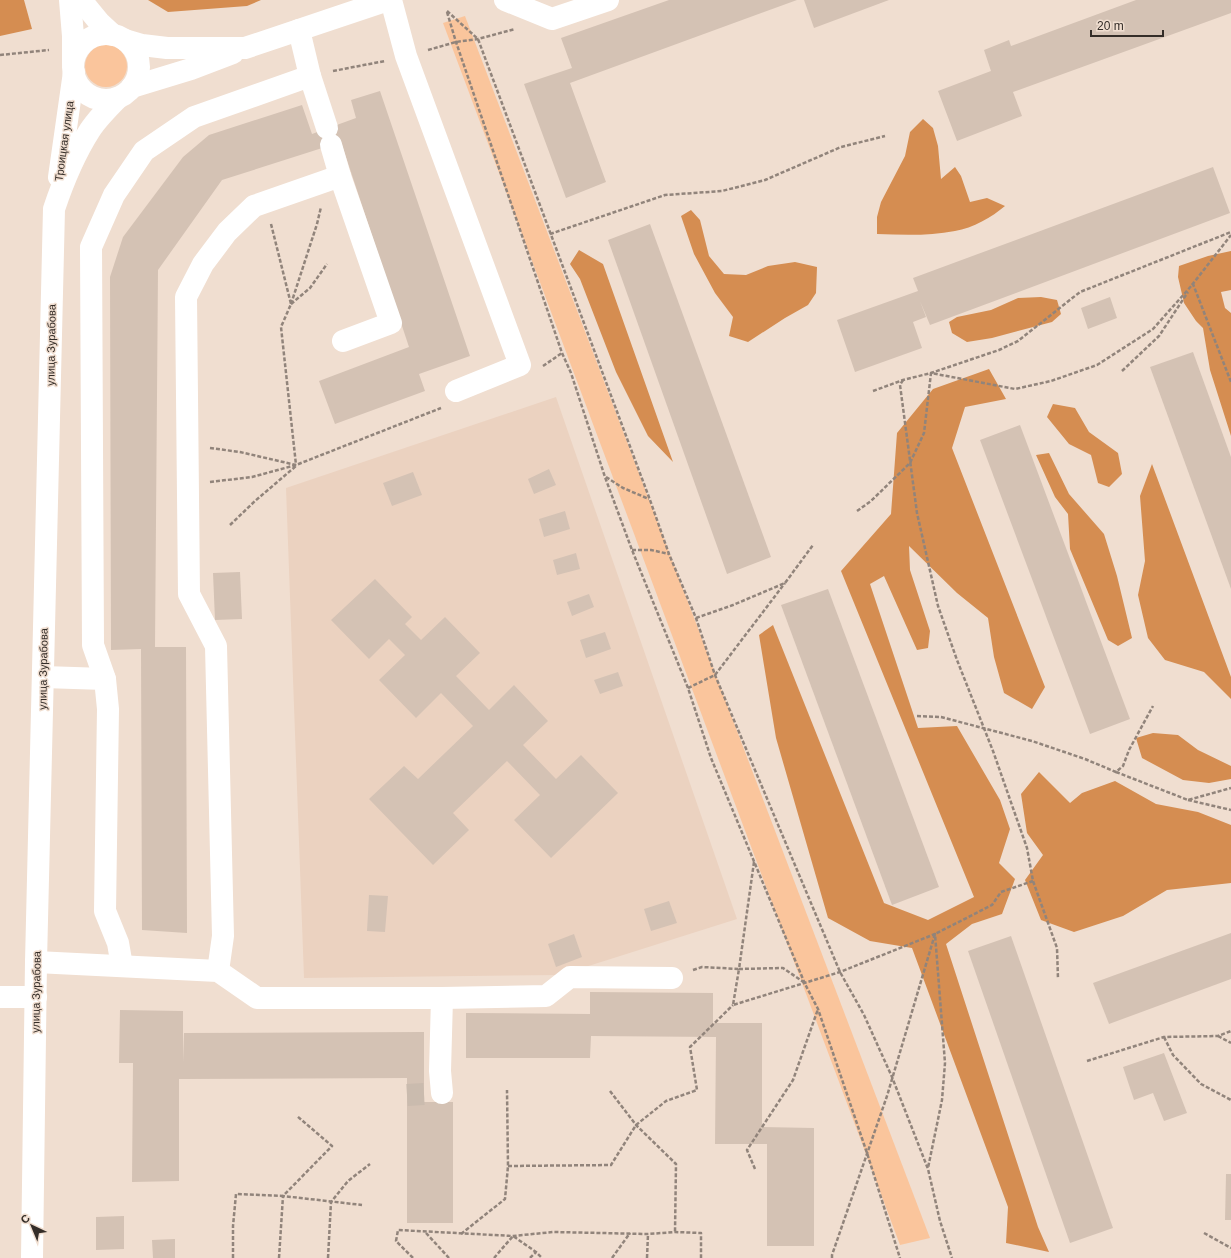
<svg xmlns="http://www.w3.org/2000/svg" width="1231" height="1258" viewBox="0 0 1231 1258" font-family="Helvetica,sans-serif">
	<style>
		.built { fill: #ebd2c0 }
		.green { fill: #fac59c }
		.forest { fill: #d58d51 }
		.building { fill: #d4c2b4 }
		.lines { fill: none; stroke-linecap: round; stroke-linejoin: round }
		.minor-tunnel { stroke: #cabbae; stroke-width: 22; stroke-dasharray: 22 11; stroke-linecap: butt }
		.path { stroke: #91847b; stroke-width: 2.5; stroke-dasharray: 4 2; stroke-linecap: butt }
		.minor { stroke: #fff; stroke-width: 22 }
		.labels { text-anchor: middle; stroke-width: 3; stroke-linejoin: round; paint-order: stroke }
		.street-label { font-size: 11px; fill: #342d28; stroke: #f0ded0 }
	</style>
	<rect width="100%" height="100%" fill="#f0ded0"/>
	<path class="built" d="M556,397l181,522 -177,56 -256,3 -18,-490z"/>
	<g class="green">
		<path d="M465,16l465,1222 -30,7 -457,-1222z"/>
		<circle cx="106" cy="66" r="21"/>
	</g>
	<g class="forest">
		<path d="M0,0h24l8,29 -32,7z"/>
		<path d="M148,0h113l-14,6 -79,6z"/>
		<path d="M923,119l10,9 5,18 3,33 14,-12 6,9 9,26 17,-4 18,8c-13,11 -32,22 -50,25 -25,5 -52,4 -78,3v-17l4,-15 24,-46 5,-24z"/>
		<path d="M691,210l9,10 9,36 15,18 22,1 22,-9 27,-4 22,5 -1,26 -8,12 -23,13 -37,24 -19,-6 4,-19 -18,-24 -21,-39 -13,-38z"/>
		<path d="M579,250l24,14 70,198 -25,-26 -32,-64 -36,-93 -10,-15z"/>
		<path d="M1231,251v39l-10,2 4,16 6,5v123l-21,-66 -7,-42 -7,-7 -12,-18 -6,-26 1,-11 29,-10z"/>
		<path d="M1041,297l16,3 4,14 -9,8 -60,16 -25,4 -15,-9 -3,-11 8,-5 34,-7 27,-12z"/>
		<path d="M989,369l17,30 -41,8 -13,41 93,239 -13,22 -28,-16 -10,-36 -6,-39 -31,-25 -48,-47 1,24 20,61 -2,17 -11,2 -33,-74 -14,8 48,144 39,-2 43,74 10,29 -11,34 16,16 -13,35 -30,10 -26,20 92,283 11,25 -43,-9 2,-36 -96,-259 -42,-7 -42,-23 -52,-180 -17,-103 14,-10 111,278 44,17 46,-23 -133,-326 50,-57 6,-81 36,-44z"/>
		<path d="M1053,404l22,4 14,24 29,21 4,21 -13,13 -11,-4 -7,-28 -22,-11 -22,-27z"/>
		<path d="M1049,453l20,41 35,40 13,42 15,62 -14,8 -10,-6 -38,-91 -2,-35 -13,-17 -19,-42z"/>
		<path d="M1152,464l79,213v22l-27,-27 -39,-12 -17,-22 -10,-43 7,-34 -5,-65z"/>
		<path d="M1153,733l25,2 20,15 33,16v13l-22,4 -26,-3 -41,-22 -6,-20z"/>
		<path d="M1039,772l31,31 12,-10 33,-12 41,23 42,8 33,13v58l-64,7 -44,26 -49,16 -33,-12 -16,-40 18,-25 -16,-22 -6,-39z"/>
	</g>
	<g class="building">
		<path d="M669,0h128l-227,83 36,99 -40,16 -42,-114 48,-16 -11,-30z"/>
		<path d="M804,0h85l-75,28z"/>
		<path d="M1136,0h95v13l-218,79 9,24 -65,25 -19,-50 53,-20 -7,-21 25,-10 2,6z"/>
		<path d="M380,91l90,265 -51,18 6,17 -90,33 -16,-43 90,-34 -68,-205 -119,38 -64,90 -3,377h31l1,286 -45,-3 -1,-281 -30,1 -1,-373 13,-40 60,-80 26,-22 93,-30 10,29 44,-16 -5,-18z"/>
		<path d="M1213,167l17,46 -300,112 -10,-24 6,16 -13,5 9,26 -67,24 -18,-52 81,-29 -5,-13z"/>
		<path d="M650,224l121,333 -44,17 -119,-334z"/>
		<path d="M1110,297l7,21 -29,11 -7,-21z"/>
		<path d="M1193,352l38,105v132l-81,-222z"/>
		<path d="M1020,425l110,294 -40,15 -110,-294z"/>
		<path d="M549,469l7,16 -22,9 -6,-15z"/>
		<path d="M413,472l9,23 -30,11 -9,-23z"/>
		<path d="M565,511l5,18 -26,8 -5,-18z"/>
		<path d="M576,553l4,16 -23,6 -4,-15z"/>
		<path d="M240,572l2,47 -27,1 -2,-47z"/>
		<path d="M375,579l37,38 -7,7 16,16 24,-23 35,36 -24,23 33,34 25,-25 34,36 -25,24 33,34 25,-24 37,38 -67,65 -37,-38 26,-25 -33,-34 -54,52 16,17 -36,35 -64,-66 35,-33 14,13 55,-53 -32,-33 -25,25 -37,-38 26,-25 -16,-16 -20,20 -38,-39z"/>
		<path d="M828,589l111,298 -47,18 -111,-300z"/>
		<path d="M589,594l5,13 -22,9 -5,-14z"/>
		<path d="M605,632l6,17 -25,9 -6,-18z"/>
		<path d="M618,672l5,14 -23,8 -6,-14z"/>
		<path d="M369,895l19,1 -3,36 -18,-1z"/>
		<path d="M669,901l8,22 -26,8 -7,-22z"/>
		<path d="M1231,933v46l-122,45 -16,-41z"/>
		<path d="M574,934l8,23 -26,10 -8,-23z"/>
		<path d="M1011,936l102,292 -43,15 -102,-292z"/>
		<path d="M590,992l123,1v30h49v104l52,1v118h-47v-102h-52l1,-107 -125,-1 -1,22h-124v-45l124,1z"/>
		<path d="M120,1010l63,1v51l1,-29 240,-1v70h29v121h-46v-145l-228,1v102l-47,1 1,-119h-14z"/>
		<path d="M1164,1053l23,60 -23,8 -11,-28 -19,7 -11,-33z"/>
		<path d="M1226,1174h5v46h-6z"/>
		<path d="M124,1216v33l-28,1v-33z"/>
		<path d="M175,1239v19h-22l-1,-18z"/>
	</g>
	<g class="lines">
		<path class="minor-tunnel" d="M407,1095l17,-1"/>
		<g class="path">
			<path d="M447,11l31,28 172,461 19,54 27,64 19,57 125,297 24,43 28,62 36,92 12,52 12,37"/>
			<path d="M447,12l9,30 106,311 9,20 34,104 27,73 56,138 23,70 94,226 13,25 49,144 33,105"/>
			<path d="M428,50l28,-8 22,-3 37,-10"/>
			<path d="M0,55l49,-5"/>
			<path d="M333,71l52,-10"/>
			<path d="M271,224l20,80 -10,23 15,138"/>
			<path d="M550,234l115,-39 57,-4 43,-11 76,-33 44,-11"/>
			<path d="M1192,285l39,-50"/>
			<path d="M291,304l26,-80 4,-17"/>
			<path d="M291,304l19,-16 17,-24"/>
			<path d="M543,366l19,-13"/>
			<path d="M1122,371l37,-35 29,-44"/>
			<path d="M903,380l-3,5 17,128 21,93 19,54 36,91 34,97 6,33 24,67 1,31"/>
			<path d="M873,391l30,-11 28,-7 68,-23 19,-9 62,-49 151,-60"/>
			<path d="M210,448l30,4 56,13"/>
			<path d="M606,477l17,11 26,11"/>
			<path d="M210,482l42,-5 44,-12 145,-57"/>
			<path d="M857,511l14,-10 39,-38 14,-30 7,-60 84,16 36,-8 46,-16 56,-36 40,-45 38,98"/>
			<path d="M230,525l25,-24 41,-35"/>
			<path d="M632,550h19l18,4"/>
			<path d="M696,618l37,-13 52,-22 28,-38"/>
			<path d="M688,688l27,-13 70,-92"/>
			<path d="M917,716l24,1 91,24 53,18 31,13 7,-6 6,-16 24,-44"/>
			<path d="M1116,772l72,28 43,-12"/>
			<path d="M1188,800l43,10"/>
			<path d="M754,862l-15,107 44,-1 22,15"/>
			<path d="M693,970l9,-3 37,2 -6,36 107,-33 95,-38 10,129 -3,37 -14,68"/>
			<path d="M1218,1036l13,7"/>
			<path d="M1164,1037l9,18 28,29 30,16"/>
			<path d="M1087,1061l77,-24 54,-1 13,-5"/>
			<path d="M610,1091l26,34 40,39 -1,68"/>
			<path d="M508,1166l103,-1 25,-40 30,-24 31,-11 -7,-43 43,-42"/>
			<path d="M755,1169l-8,-19 46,-70 25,-71"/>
			<path d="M426,1233l23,25"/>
			<path d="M1204,1233l27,15"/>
			<path d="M461,1234l44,-35 3,-33 -1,-76"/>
			<path d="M233,1258v-32l3,-32 47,2 49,-50 -35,-30"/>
			<path d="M279,1258l4,-62 79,9"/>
			<path d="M328,1258l3,-56 17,-21 22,-17"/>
			<path d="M413,1258l-17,-17 2,-11 115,6 40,-4 95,2 27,-2 26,1v25"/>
			<path d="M494,1258l19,-22 23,16 6,6"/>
			<path d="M530,1258l6,-6"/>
			<path d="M612,1258l18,-25"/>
			<path d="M647,1258l1,-24"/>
			<path d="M832,1258v-3l55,-159 48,-162 57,-29 9,-13 32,-11"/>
		</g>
		<g class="minor">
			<path d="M70,0l3,36v27"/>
			<path d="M81,0l18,22 14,13"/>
			<path d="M391,0l15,56 114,309 -64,26"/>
			<path d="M505,0l47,19 56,-19"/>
			<path d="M299,30l11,46 17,52"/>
			<circle cx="106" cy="67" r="33"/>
			<path d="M125,40l17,5 25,3h78l143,-48"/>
			<path d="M132,87l59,-18 42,-16"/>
			<path d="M331,145l9,31"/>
			<path d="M59,177l15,-105"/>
			<path d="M43,677l62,2 3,30 -3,202 13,32 4,23"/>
			<path d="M105,679l-12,-34 -2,-398 23,-52 30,-44 50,-34 116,-41"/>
			<path d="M36,962l182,9 39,27h185l-2,73 2,22"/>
			<path d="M218,971l5,-35 -7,-290 -27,-52 -3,-297 17,-33 24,-32 27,-26 86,-30 51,147 -48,18"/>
			<path d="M0,997h36"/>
			<path d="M442,998l104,-2 24,-19 102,1"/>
			<path d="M32,1258l4,-296 18,-753c9,-27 20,-54 36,-79 8,-12 18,-22 28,-32"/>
		</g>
	</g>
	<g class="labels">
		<g class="street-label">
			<text transform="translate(64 141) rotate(-82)" y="4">Троицкая улица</text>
			<text transform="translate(51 345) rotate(-89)" y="4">улица Зурабова</text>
			<text transform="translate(43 669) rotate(-89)" y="4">улица Зурабова</text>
			<text transform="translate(36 992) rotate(-89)" y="4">улица Зурабова</text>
		</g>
	</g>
	<g transform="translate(32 1226) rotate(316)" stroke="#f0ded0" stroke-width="3" paint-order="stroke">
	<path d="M0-3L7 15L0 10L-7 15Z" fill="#342d28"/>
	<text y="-6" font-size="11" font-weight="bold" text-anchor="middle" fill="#342d28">С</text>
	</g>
	<path d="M1091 30v6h72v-6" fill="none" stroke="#342d28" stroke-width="2"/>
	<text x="1097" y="30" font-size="12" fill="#342d28" stroke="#f0ded0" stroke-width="3" paint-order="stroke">20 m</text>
</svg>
